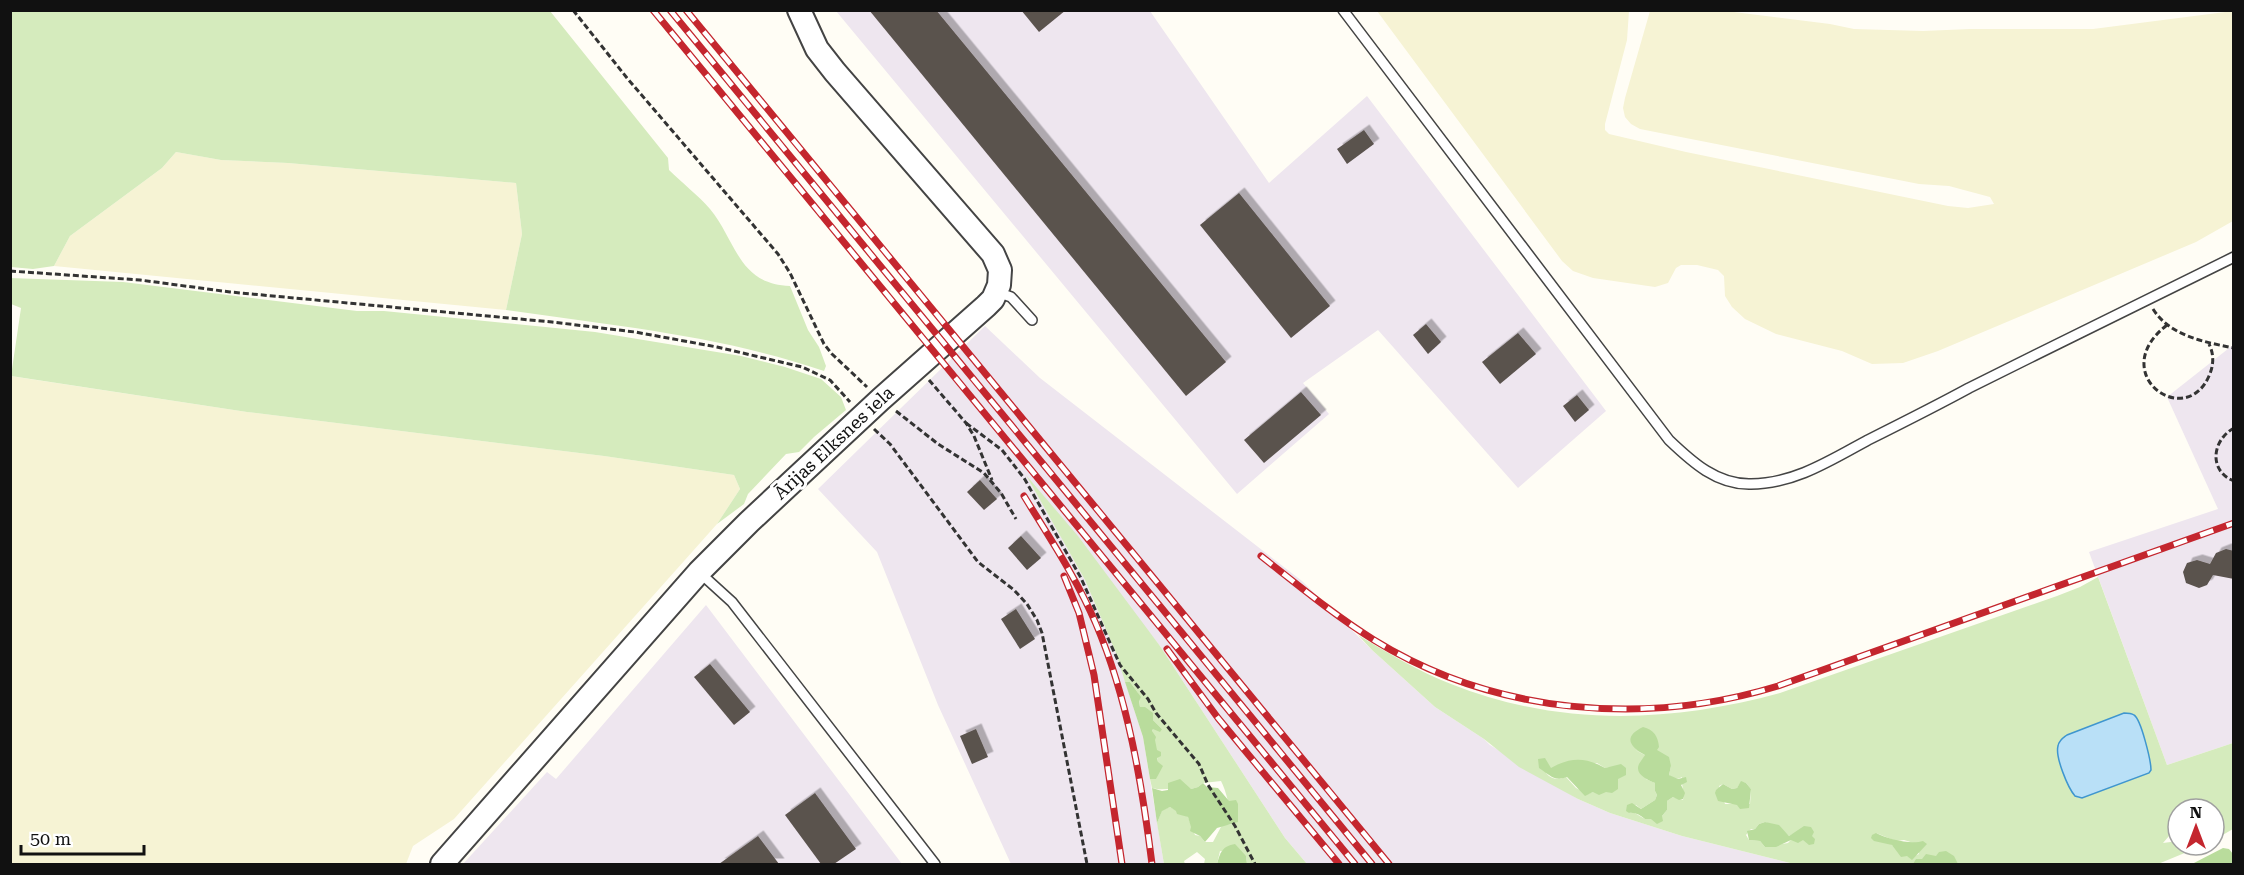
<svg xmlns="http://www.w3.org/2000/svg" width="2244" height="875" viewBox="0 0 2244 875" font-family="'Roboto Serif',serif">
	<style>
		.industrial { fill: #eee6ef }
		.farmland { fill: #f6f3d4 }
		.green { fill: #d5ebbd; fill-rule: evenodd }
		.forest { fill: #b9dc9c }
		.water { fill: #b9e0f7; stroke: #3f96cf; stroke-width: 1.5 }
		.building { fill: #5a524d; filter: url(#shadow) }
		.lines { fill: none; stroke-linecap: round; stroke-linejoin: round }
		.service-casing { stroke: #444; stroke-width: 12 }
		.tertiary-casing { stroke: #444; stroke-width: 26 }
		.path { stroke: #333; stroke-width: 3; stroke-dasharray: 6 3; stroke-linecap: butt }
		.service { stroke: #fff; stroke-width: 9 }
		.tertiary { stroke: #fff; stroke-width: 22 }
		.rail-casing { stroke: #c4262e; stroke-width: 7 }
		.rail { stroke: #fff; stroke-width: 4.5; stroke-dasharray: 14; stroke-linecap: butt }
		.labels { text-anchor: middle; stroke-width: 6; stroke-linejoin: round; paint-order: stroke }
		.street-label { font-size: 18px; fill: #111; stroke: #fff }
	</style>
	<defs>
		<filter id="shadow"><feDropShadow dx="5.5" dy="-5.5" stdDeviation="0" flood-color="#0004"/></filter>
	</defs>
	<rect width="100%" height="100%" fill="#fffdf5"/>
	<g class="industrial">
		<path d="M836,11h314l119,172 98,-87 239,315 -88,77 -140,-158 -75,53 26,31 -92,80z"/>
		<path d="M985,326l55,52 262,203 70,69 63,57 49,32 6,6 88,54 32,14 72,23 112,28h-487l-22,-26 -125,-192 -132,-168 57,102 31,73 27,84 21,127h-153l-73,-159 -61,-153 -59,-63z"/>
		<path d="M2233,345v398l-66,22 -78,-213 129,-43 -51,-112z"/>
		<path d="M706,605l196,259h-439l84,-92 9,7z"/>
	</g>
	<g class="farmland">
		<path d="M1377,11h252l-2,29 -22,84v6l4,4 77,18 262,54 20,2 26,-4 -4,-7 -41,-11 -30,-2 -279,-55 -9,-5 -6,-7 -2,-9 2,-10 25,-87h76l104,13 24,5 69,2 47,-2h123l140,-18v210l-37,21 -258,109 -35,12 -31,1 -30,-13 -66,-17 -31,-15 -13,-12 -7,-11 -1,-20 -6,-6 -21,-5h-16l-5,3 -8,15 -13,4 -62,-9 -20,-7 -11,-10z"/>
		<path d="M176,152l45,8 67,3 228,20 6,51 -16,76 -452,-44 16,-30 92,-68z"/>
		<path d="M10,376l237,36 357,44 130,19 6,14 -23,35 -263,295 -41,27 -7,18h-395z"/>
	</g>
	<g class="green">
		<path d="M10,11h540l118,147 1,12c13,13 29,25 41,39 27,33 28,75 80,77l18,44 11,17 7,19 -2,5c-105,-36 -210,-45 -318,-61l16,-76 -6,-51 -228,-20 -67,-3 -45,-8 -14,16 -92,68 -16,30 -21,3 -22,-2z"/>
		<path d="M10,278l113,4 234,29h27l211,21 146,24 44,11 36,12 20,18 5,13 -32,27 -15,15 -13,2 -38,40 -4,10 -27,20 23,-35 -6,-14 -130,-19 -357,-44 -236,-36 10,-68 -10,-4z"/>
		<path d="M1026,475l52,61 82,110 125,192 22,26h-60l-1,-8 -26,-5 -3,13h-13l1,-5 -8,-7 -13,9 1,3h-21l-7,-41 5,-13 8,-3 18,10 7,18 5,1 5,6h8l9,-17 11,-1c-2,-12 -7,-34 -12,-43l-18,2 -5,4 -7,2c-12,-4 -25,3 -39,-1l-2,-9h6l2,-17 -6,-31 1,-2h9l-9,-9 -1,-7 -12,-6 -2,-14 -8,-11h-5l-9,-29 -31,-73z"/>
		<path d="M2098,577l69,188 66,-22v86l-19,11v-31h-36v19l-3,1 -12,14 15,-2v4h26l-46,19h-200c-14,-9 -31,-10 -45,0h-119l-112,-28 -72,-23 -32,-14 -59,-32 -35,-28 -49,-32 -63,-57 -14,-15c30,18 60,36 93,49 108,43 219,39 329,9l277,-97 23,-9zM2060,740l89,33 -71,25c-9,-14 -26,-41 -18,-58zM1635,750l36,16 -2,9c4,4 8,5 13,2 -1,9 3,15 1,23l-10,-3 -6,4v9l-5,6 -17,3 -12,-7 -4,1 -1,-4 8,-4 5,4 14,-9 2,-5 -2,-4v-8l-9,-4 -3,-18 2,-6zM1597,763l8,5 7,-1 -19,25 -5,2 -12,-6 -10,-11c-8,3 -14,3 -20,-4zM1741,782l5,1 5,6 -1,15h-25l-6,-18 4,-2 9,5 5,-1zM1765,822l15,6 9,8 11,-6 -12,13 -23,4 -5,-6 -11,-1 -3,-5 5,-6h4l4,-5zM1876,833l20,8 8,-1 13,4 2,10c-12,7 -16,-3 -27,-9 -7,-4 -10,-5 -16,-12z"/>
	</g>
	<g class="forest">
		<path d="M1125,682h5l11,15 -2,4 1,6h5l8,6v7l9,9 -2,3 -7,-3 -1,2 4,6 -1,3 2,10 4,2v4l-4,2 1,4 5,4 -7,13h-6l-7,-42z"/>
		<path d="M1643,727c11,3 15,9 16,20l-2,3 12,7 2,9 -2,9 9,4 8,-2 1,5 -6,3 4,8 -2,6 -4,1 -6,-3 -6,4v9l-5,6 1,5 -6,3 -6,-5h-6c-5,-4 -10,-7 -16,-6l-3,-2 1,-6 5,-2 9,6 14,-9 2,-5 -2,-4v-8c-7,-3 -21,-9 -16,-19 2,-3 4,-6 6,-9 -17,-9 -21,-19 -2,-28z"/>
		<path d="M1545,758l6,10c19,-11 35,-11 54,0l16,-4 5,4v7l-8,4v10l-6,4 -6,-1 -7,3 -6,-3 -8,4 -18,-19c-13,5 -17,-2 -28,-9l-1,-9z"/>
		<path d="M1180,779l11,10 7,-2 5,-4 4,4 11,1 11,13 7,-1 2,4v18l-21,6 -12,14 -5,-6 -10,-5 1,-4 -3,-10 -11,-3 -1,-3 -6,-4 -8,4 -5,12 -5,-35 10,3 6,-1v-7z"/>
		<path d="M1741,781l5,2 5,6 -2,19 -9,1 -3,-4 -19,-4 -3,-8 1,-3 7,-6 9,5 5,-1z"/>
		<path d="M1765,822l14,3 10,11 15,-10 7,1 3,5 -2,4 3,3 -1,5 -5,1 -6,-5 -5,3 -7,-3 -15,7h-11l-5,-6 -11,-1 -2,-9 8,-2 4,-5z"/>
		<path d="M1876,833c12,6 35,12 47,8l4,3 -15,16 -5,-4 -6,1 -9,-12 -18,-4 -3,-3 1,-3z"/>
		<path d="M1235,844l11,12 1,8h-30c3,-11 5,-18 18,-20z"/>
		<path d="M2223,848l6,1 4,5 -1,10h-40z"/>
		<path d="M1946,851l8,5 4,8h-45l3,-5h6l4,-5 10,2 3,-4z"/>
	</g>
	<path class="water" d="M2124,713c4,0 7,0 10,2 7,4 17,46 17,55l-2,3 -67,25 -7,-2c-7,-8 -20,-39 -17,-50 1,-6 5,-8 9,-11z"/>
	<g class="building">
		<path d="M869,10h67l290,352 -40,34z"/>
		<path d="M1021,10h45l-27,22z"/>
		<path d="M1364,130l10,14 -27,20 -10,-15z"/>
		<path d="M1239,193l91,113 -39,32 -91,-113z"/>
		<path d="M1426,324l15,18 -13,12 -15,-19z"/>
		<path d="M1518,333l18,21 -36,30 -18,-22z"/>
		<path d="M1301,392l20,23 -57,48 -20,-23z"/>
		<path d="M1577,395l12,15 -14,12 -12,-16z"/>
		<path d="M980,480l17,19 -13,11 -17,-18z"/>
		<path d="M1021,536l20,22 -14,12 -19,-22z"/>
		<path d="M2226,549l8,2v28l-21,-4 -6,10 -8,3 -13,-5 -3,-11 4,-9 10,-3 13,4 6,-11z"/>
		<path d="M1016,609l19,30 -15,10 -19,-30z"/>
		<path d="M710,664l40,48 -16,13 -40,-48z"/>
		<path d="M976,729l12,28 -16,7 -12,-28z"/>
		<path d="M815,793l41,56 -22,15h-13l-36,-49z"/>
		<path d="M758,836l21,28h-60z"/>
	</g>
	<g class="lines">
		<defs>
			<g id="service">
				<path d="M1343,10l326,430c23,22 48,45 82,44 43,0 80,-24 117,-44 34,-17 68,-34 101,-52 88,-44 176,-87 265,-131"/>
				<path d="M997,292l14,5 21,23"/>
				<path d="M699,572l33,30 203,262"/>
			</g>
			<path id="tertiary" d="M442,864l257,-292 50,-50 132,-123 105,-93 7,-7 6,-14 1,-15 -7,-16 -158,-182 -18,-23 -18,-39"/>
		</defs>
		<use href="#service" class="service-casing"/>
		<use href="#tertiary" class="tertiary-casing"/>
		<g class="path">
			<path d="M573,10l54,68 151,176 12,19 34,71 8,10 35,33"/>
			<path d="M10,271l130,9 90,12 322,30 83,10 82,15 85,20 28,13 20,22"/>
			<path d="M2153,309c17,27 51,33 81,39"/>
			<path d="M2167,325c-62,48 18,106 42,51 5,-11 5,-22 0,-32"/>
			<path d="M929,380l37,43 8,13 18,44"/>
			<path d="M896,411l42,33 46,29 17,20 15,26"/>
			<path d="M966,423l36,27 22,28 57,100 39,87 28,34 8,14 43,51 9,21 27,41 20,38"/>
			<path d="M2234,428c-22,12 -26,43 0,53"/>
			<path d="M874,429l16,15 88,118 36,28 13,14 10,16 5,13 45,231"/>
		</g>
		<use href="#service" class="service"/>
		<use href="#tertiary" class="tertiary"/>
		<defs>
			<g id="rail">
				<path d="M653,10l702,854"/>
				<path d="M670,10l702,854"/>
				<path d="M686,10l703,854"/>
				<path d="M1024,496c25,41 53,83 72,128 32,75 46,160 56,240"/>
				<path d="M1261,556c37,29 73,59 113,84 120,74 270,87 404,46l456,-163"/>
				<path d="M1064,576l15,37 15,62 28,189"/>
				<path d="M1167,649l51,69 121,146"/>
			</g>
		</defs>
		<use href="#rail" class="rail-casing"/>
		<use href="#rail" class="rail"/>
	</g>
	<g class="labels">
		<g class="street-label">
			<text transform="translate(834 443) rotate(-43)" y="6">Ārijas Elksnes iela</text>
		</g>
	</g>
	<rect width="2244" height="875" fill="none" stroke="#111111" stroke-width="24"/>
	<g transform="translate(2196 827)"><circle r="28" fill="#ffffff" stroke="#a0a0a0" stroke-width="1.5"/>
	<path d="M0-4.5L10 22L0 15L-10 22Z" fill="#c4262e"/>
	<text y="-9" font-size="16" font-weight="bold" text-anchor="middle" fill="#111111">N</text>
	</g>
	<path d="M21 845v9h123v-9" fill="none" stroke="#111111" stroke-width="3"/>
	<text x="30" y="845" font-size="18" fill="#111111" stroke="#ffffff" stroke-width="4.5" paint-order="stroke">50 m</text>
</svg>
